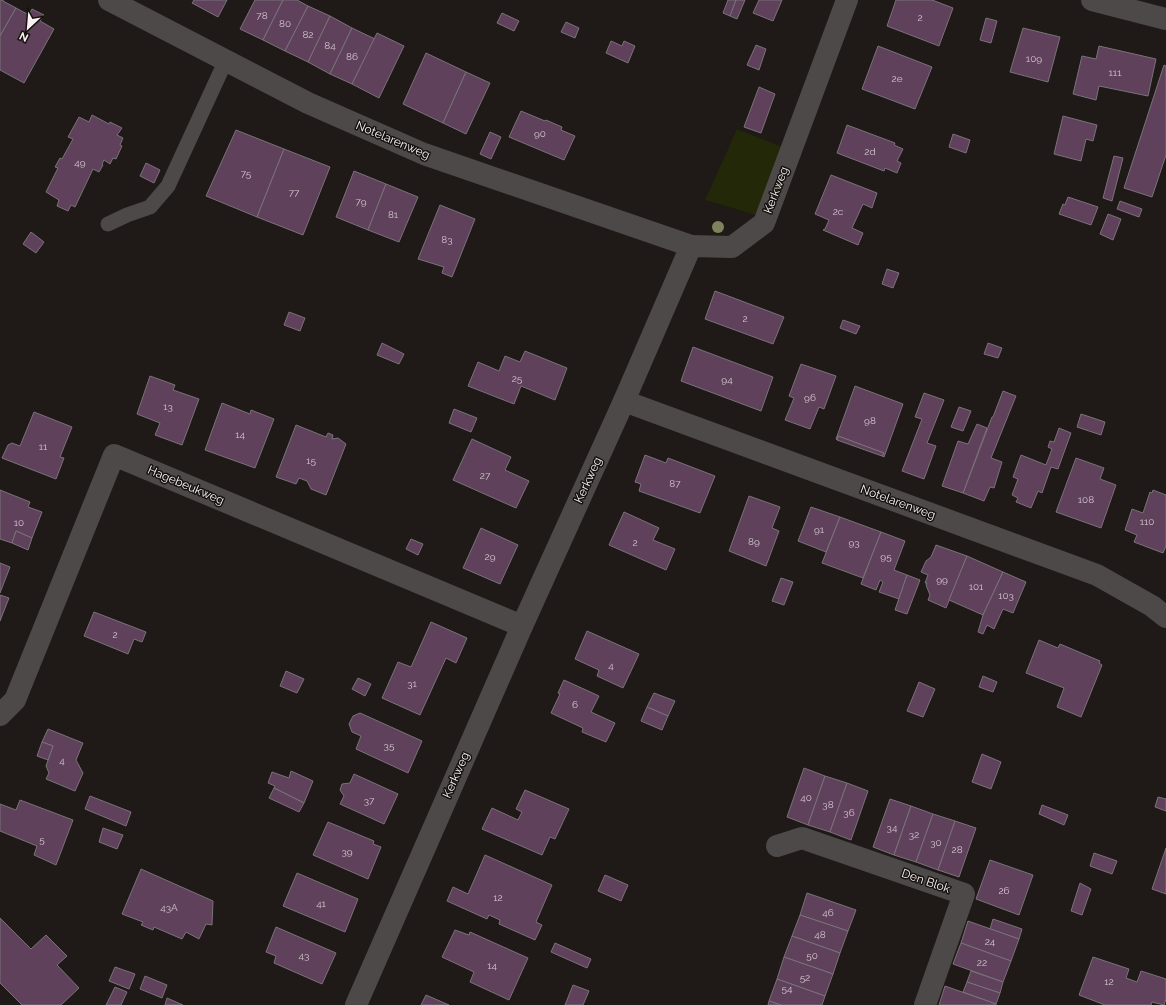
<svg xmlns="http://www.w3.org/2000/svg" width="1166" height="1005" viewBox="0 0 1166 1005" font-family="Raleway,sans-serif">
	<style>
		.green { fill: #222808 }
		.building { fill: #5f415b; stroke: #797378 }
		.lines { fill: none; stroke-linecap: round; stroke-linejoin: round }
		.service { stroke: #4c4948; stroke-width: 15 }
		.minor { stroke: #4c4948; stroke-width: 22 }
		.tree { fill: #7e835e }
		.labels { text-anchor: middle; stroke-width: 3; stroke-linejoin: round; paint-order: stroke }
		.number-label { font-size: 10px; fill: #d2c6cc }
		.street-label { font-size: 12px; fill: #f8f3f2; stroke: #16110e }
	</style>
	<rect width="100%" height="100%" fill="#1f1917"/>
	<path class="green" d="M737,129l45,18 -26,68 -51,-15z"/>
	<g class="building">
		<path d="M0,0h3v1l13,7 -16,28z"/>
		<path d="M194,0h33l-9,17 -26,-14z"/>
		<path d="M255,0h28l-20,40 -23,-11z"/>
		<path d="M283,0h14l11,6 -23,45 -22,-11z"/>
		<path d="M728,0h8l-6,16 -7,-3z"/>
		<path d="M736,0h9l-8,19 -7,-3z"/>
		<path d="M759,0h23l-9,21 -20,-8z"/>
		<path d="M896,0h36l21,8 -14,38 -52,-20z"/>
		<path d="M308,6l22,10 -22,46 -23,-11z"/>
		<path d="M16,8l13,7 3,-6 12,6 -4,6 14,8 -30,54 -24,-13v-34z"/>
		<path d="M502,13l17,8 -5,10 -17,-8z"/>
		<path d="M330,16l22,12 -22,46 -22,-12z"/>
		<path d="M986,18l11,3 -6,22 -11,-3z"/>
		<path d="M566,22l13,6 -4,10 -14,-6z"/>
		<path d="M352,28l23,11 -23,45 -22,-10z"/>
		<path d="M1023,28l37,9 -12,45 -38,-10z"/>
		<path d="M377,33l27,13 -25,52 -27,-14z"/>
		<path d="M611,41l11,5 2,-5 11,5 -7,17 -22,-10z"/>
		<path d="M756,45l10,4 -7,21 -12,-5z"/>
		<path d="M878,46l54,21 -17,42 -53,-20z"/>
		<path d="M1099,46l57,13 -8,37 -49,-10 -3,14 -23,-6 9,-38 14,3z"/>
		<path d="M426,53l40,19 -23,51 -40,-19z"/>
		<path d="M1164,65l2,1v89l-14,42 -28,-9z"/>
		<path d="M466,72l24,11 -24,51 -23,-11z"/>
		<path d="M759,87l16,7 -14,39 -17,-6z"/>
		<path d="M521,111l24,10 1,-1 16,7 -1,3 14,6 -11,24 -55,-23z"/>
		<path d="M92,115l17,9 1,-2 12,6 -5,7 6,3 -3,7 2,1 -6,13 -3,-1 -3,6 -6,-4 -2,4 1,1 -4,7 -6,-3 -18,38 -4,-2 -3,6 -11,-5 2,-6 -13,-8 12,-24 -3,-1 5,-9 2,1 11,-20 -5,-2 11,-20 10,5z"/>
		<path d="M1063,116l34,9 -4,16 -7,-2 -5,22 -27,-7z"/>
		<path d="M847,125l48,18 -1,2 9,4 -6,12 4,2 -4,10 -12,-5 -1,3 -47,-18z"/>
		<path d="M236,130l48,19 -27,68 -51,-21z"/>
		<path d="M490,132l11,5 -10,22 -11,-5z"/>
		<path d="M953,134l17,6 -4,13 -17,-6z"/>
		<path d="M284,149l46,18 -27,68 -46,-18z"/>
		<path d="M1114,156l9,2 -11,43 -9,-3z"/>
		<path d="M146,163l14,7 -6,13 -14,-7z"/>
		<path d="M354,171l32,13 -18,46 -32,-13z"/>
		<path d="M831,175l46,18 -5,15 -9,-4 -11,24 11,5 -5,12 -35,-15 2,-1 4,-9 -14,-6z"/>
		<path d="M386,184l32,13 -19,45 -31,-12z"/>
		<path d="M1068,197l30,10 -7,18 -32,-11 4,-10 2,1z"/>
		<path d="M1120,201l22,8 -3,8 -22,-8z"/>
		<path d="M440,205l35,14 -23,58 -10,-4 2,-6 -26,-8z"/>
		<path d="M1108,214l13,5 -8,21 -13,-6z"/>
		<path d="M31,232l13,10 -8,11 -13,-9z"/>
		<path d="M887,269l12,4 -6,15 -11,-4z"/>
		<path d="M715,291l69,26 -11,27 -68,-25z"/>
		<path d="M289,312l16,6 -5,13 -16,-6z"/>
		<path d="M843,320l17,6 -4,8 -16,-6z"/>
		<path d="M382,343l22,11 -5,10 -22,-9z"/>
		<path d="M988,343l14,5 -4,10 -14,-4z"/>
		<path d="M693,347l80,30 -12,34 -80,-30z"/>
		<path d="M525,351l42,17 -12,32 -34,-14 -7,18 -46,-18 10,-24 21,9 6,-15 15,6z"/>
		<path d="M801,364l35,12 -12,33 -5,-2 -9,22 -25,-9 9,-22 -5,-2z"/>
		<path d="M150,376l25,9 -2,5 26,9 -17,46 -27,-10 5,-12 -23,-9z"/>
		<path d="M855,386l48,18 -19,53 -2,-1 2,-3 -46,-17 -1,4 -1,-1z"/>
		<path d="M1003,391l13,5 -25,62 11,4 -8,26 -4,-1 -6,14 -21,-8 29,-76h1z"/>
		<path d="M924,393l20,7 -17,43 9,3 -12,33 -22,-8 20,-52 -7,-2z"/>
		<path d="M222,403l28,11 1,-4 23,9 -19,49 -50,-18z"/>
		<path d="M959,407l12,4 -8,20 -12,-4z"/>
		<path d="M454,409l23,9 -6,14 -22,-9z"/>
		<path d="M34,412l38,15 -12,30 4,1 -8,21 -54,-21 6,-13 4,-2 8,3z"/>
		<path d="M1081,414l24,8 -4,13 -24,-8z"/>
		<path d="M977,424l10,4 -24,65 -21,-7 16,-45 10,3z"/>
		<path d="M296,425l30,12 2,-4 5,2 -1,4 6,-1 8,6 -20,51 -15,-6 -4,-8 -8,-3 -3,6 -20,-7z"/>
		<path d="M1059,428l12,5 -13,36 -7,-2 -9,26 -4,-2 -7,17 -15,-6 2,-4 -6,-3 6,-16 -5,-2 8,-22 25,10 6,-16 -4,-2 2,-6 4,1z"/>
		<path d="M838,436l46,17 -2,3 -45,-16z"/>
		<path d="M472,439l39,18 -6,13 24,11 -13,27 -63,-28z"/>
		<path d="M645,455l21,8 2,-5 47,18 -15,37 -61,-22 2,-7 -6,-2z"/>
		<path d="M1076,458l28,10 -4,11 16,6 -15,43 -45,-16z"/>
		<path d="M0,490l30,12 -2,5 14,5 -10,26 -16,-7 -4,12 -12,-4z"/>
		<path d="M1153,490l13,5v51l-3,7 -29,-11 3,-7 -12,-5 7,-21 11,4 7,-21 2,1z"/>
		<path d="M749,496l31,11 -8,21 7,3 -13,35 -37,-15z"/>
		<path d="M811,507l29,10 -14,35 -28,-11z"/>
		<path d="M624,512l35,16 -6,12 22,9 -9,21 -57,-25z"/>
		<path d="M840,517l41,15 -18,46 -41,-15z"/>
		<path d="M481,528l37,17 -18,39 -37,-16z"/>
		<path d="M16,531l16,7 -4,12 -16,-7z"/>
		<path d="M881,532l24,9 -11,29 13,5 -8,24 -20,-7 4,-10 -3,-2 -4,10 -15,-6z"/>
		<path d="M411,539l12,5 -5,11 -12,-6z"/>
		<path d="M936,545l31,11 -21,52 -18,-8 2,-5 -4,-10 1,-2h-2l3,-8 -7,-3 5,-11 5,-4z"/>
		<path d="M967,556l36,16 -20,43 -34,-15z"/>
		<path d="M0,563l10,4 -10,26z"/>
		<path d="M1003,572l23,10 -13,31 -10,-4 -9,20 -7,-4 -4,9 -5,-2 5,-17z"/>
		<path d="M907,575l13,5 -13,34 -12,-4z"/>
		<path d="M781,578l12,4 -9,23 -12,-4z"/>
		<path d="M0,595l9,3 -9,23z"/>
		<path d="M94,612l52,20 -4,10 -8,-3 -6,15 -44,-18z"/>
		<path d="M431,622l36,16 -11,25 -10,-5 -26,57 -38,-17 16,-36 13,5z"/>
		<path d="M587,631l52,23 -16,34 -26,-12 2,-6 -24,-11z"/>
		<path d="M1039,640l19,8 2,-4 40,17 -1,2 3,2 -21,52 -24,-10 7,-19 -38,-15z"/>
		<path d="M286,671l18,8 -7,14 -17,-7z"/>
		<path d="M983,676l14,6 -4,10 -14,-5z"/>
		<path d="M358,678l13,6 -6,12 -13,-7z"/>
		<path d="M564,680l35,16 -8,16 24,11 -9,19 -24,-10 1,-4 -32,-15 9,-19 -2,-1z"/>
		<path d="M919,682l16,7 -12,28 -16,-6z"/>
		<path d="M654,693l21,8 -7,15 -21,-9z"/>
		<path d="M647,707l21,9 -6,14 -21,-9z"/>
		<path d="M360,713l62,28 -14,32 -52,-24 5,-13 -9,-4 -3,-8 4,-8z"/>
		<path d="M48,729l35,14 -7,17 7,13 -8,18 -29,-12 3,-6 -3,-7 7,-20 -11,-4z"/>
		<path d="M42,742l11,4 -5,14 -11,-4z"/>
		<path d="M982,754l19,8 -10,27 -19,-7z"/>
		<path d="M804,768l21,8 -17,49 -21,-8z"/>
		<path d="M291,771l22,10 -9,22 -30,-15 1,-2 -7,-3 4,-11 17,6z"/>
		<path d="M354,774l44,20 -14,30 -44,-20 4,-8 -4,-6 2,-6 8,-1z"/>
		<path d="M825,776l22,7 -17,49 -22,-7z"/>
		<path d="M847,783l21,8 -17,49 -21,-8z"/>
		<path d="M274,788l30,15 -5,9 -30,-14z"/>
		<path d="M525,790l44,19 -14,30 -5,-2 -8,18 -60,-26 10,-21 26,12 4,-8 -6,-3z"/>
		<path d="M90,796l41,16 -5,14 -41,-17z"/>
		<path d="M1158,797l8,2v12l-11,-4z"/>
		<path d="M890,799l21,7 -17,49 -21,-8z"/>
		<path d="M20,800l53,20 -17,45 -22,-10 3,-9 -37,-15v-27l16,6z"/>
		<path d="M1042,805l26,10 -4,10 -25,-11z"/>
		<path d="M911,806l22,8 -17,48 -22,-7z"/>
		<path d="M933,814l22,7 -17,49 -22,-8z"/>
		<path d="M955,821l21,7 -17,49 -21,-7z"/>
		<path d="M328,822l46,19 -1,3 8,3 -13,32 -55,-24z"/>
		<path d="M103,828l20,7 -6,14 -18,-7z"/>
		<path d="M1166,848v46l-14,-5z"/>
		<path d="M1094,853l23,8 -5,13 -22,-8z"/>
		<path d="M485,855l67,30 -16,37 6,3 -7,15 -36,-16 1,-4 -11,-5 -2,4 -40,-18 6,-14 15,7z"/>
		<path d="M990,860l43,15 -14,40 -43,-16z"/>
		<path d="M141,869l72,32 -1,24 -6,-1 -7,15 -13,-7 -4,7 -28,-12 -1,3 -12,-5 2,-3 -21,-8z"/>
		<path d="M297,873l61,26 -13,33 -62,-26z"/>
		<path d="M605,875l23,10 -7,16 -23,-10z"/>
		<path d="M1080,883l11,6 -9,26 -11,-4z"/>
		<path d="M807,893l49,17 -8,21 -48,-16z"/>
		<path d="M800,915l48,16 -8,22 -48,-17z"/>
		<path d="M0,918l31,31 15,-14 21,21 -10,9 22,23 -18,17h-39l-22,-22z"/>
		<path d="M993,919l29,10 -3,10 -29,-10z"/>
		<path d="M968,921l51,18 -8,22 -50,-18z"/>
		<path d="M276,927l60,26 -14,31 -48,-21 2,-7 -10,-4z"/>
		<path d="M455,930l14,5 1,-3 58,26 -19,42 -39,-18 4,-10 -32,-15z"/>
		<path d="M792,936l48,17 -7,21 -49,-17z"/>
		<path d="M555,943l36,16 -4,9 -36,-16z"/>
		<path d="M961,943l50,18 -8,21 -50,-18z"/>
		<path d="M784,957l49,17 -8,22 -48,-17z"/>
		<path d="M1093,957l36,12 -3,9 11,4 4,-11 25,8v20l-2,6 -12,-3 -1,3h-46l-26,-10z"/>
		<path d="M115,967l20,7 -6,15 -20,-8z"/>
		<path d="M971,971l32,11 -3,11 -33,-11z"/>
		<path d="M145,976l22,9 -5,13 -22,-9z"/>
		<path d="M777,979l48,17 -3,9h-41l-12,-4z"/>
		<path d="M967,982l33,11 -4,11 -33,-12z"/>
		<path d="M573,985l16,6 -6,14h-18z"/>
		<path d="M945,986l51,18v1h-57z"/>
		<path d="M115,987l12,5 -6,13h-15z"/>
		<path d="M426,995l23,10h-28z"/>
		<path d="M167,998l16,7h-18z"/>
		<path d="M769,1001l12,4h-13z"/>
	</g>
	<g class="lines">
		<path class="service" d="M108,224l19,-9 23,-8 18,-21 58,-126"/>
		<g class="minor">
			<path d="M109,0l199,103 116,51 267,92"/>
			<path d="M1092,0l74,19"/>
			<path d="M624,401l473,174 55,31 14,11"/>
			<path d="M0,715l15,-15 99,-245 408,171"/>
			<path d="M777,846l25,-8 162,56 -39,111"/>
			<path d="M356,1005l166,-379 102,-225 67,-155 41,1 32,-24 83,-223"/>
		</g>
	</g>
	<circle class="tree" cx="718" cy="227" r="6"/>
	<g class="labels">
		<g class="number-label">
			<text x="262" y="19">78</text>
			<text x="920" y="21">2</text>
			<text x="285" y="27">80</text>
			<text x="308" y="38">82</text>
			<text x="330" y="49">84</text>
			<text x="352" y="60">86</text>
			<text x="1034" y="62">109</text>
			<text x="1115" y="76">111</text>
			<text x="897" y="82">2e</text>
			<text x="540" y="137">90</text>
			<text x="870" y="155">2d</text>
			<text x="80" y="166">49</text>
			<text x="246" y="177">75</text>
			<text x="294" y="196">77</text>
			<text x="361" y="205">79</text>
			<text x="838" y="215">2c</text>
			<text x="393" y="218">81</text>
			<text x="447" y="243">83</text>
			<text x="745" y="322">2</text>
			<text x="517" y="382">25</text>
			<text x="727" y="383">94</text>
			<text x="810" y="401">96</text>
			<text x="168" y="410">13</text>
			<text x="870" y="424">98</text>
			<text x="240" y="438">14</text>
			<text x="43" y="450">11</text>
			<text x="311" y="464">15</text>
			<text x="485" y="479">27</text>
			<text x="675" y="487">87</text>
			<text x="1086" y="503">108</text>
			<text x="1147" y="525">110</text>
			<text x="19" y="526">10</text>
			<text x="819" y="533">91</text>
			<text x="754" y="545">89</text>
			<text x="635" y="546">2</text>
			<text x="854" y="546">93</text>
			<text x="490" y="560">29</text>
			<text x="886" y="560">95</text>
			<text x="942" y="583">99</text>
			<text x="976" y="590">101</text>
			<text x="1006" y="599">103</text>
			<text x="115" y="638">2</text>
			<text x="611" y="669">4</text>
			<text x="412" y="687">31</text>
			<text x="575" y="708">6</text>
			<text x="389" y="749">35</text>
			<text x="62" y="764">4</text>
			<text x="806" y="801">40</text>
			<text x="369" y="804">37</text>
			<text x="828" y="808">38</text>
			<text x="849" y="816">36</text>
			<text x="892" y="831">34</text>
			<text x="914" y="838">32</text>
			<text x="42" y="843">5</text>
			<text x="936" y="846">30</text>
			<text x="957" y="853">28</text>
			<text x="347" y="855">39</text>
			<text x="1004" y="894">26</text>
			<text x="498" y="901">12</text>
			<text x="321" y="907">41</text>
			<text x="169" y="911">43A</text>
			<text x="828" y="916">46</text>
			<text x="820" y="938">48</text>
			<text x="990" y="945">24</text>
			<text x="304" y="959">43</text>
			<text x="812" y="959">50</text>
			<text x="982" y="966">22</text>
			<text x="492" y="969">14</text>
			<text x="805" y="981">52</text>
			<text x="1109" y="985">12</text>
			<text x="787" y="992">54</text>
		</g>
		<g class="street-label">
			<text transform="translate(393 140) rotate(23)" y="4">Notelarenweg</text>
			<text transform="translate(776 190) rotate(-69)" y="4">Kerkweg</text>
			<text transform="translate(588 480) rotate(-65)" y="4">Kerkweg</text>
			<text transform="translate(186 485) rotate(23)" y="4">Hagebeukweg</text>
			<text transform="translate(898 502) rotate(20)" y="4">Notelarenweg</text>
			<text transform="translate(456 775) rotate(-66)" y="4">Kerkweg</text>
			<text transform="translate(926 881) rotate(19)" y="4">Den Blok</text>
		</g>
	</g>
	<g transform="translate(28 28) rotate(206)" stroke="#16110e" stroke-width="3" paint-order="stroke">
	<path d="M0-3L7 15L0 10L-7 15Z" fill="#f8f3f2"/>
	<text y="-6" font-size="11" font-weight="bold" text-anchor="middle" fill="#f8f3f2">N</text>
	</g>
</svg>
